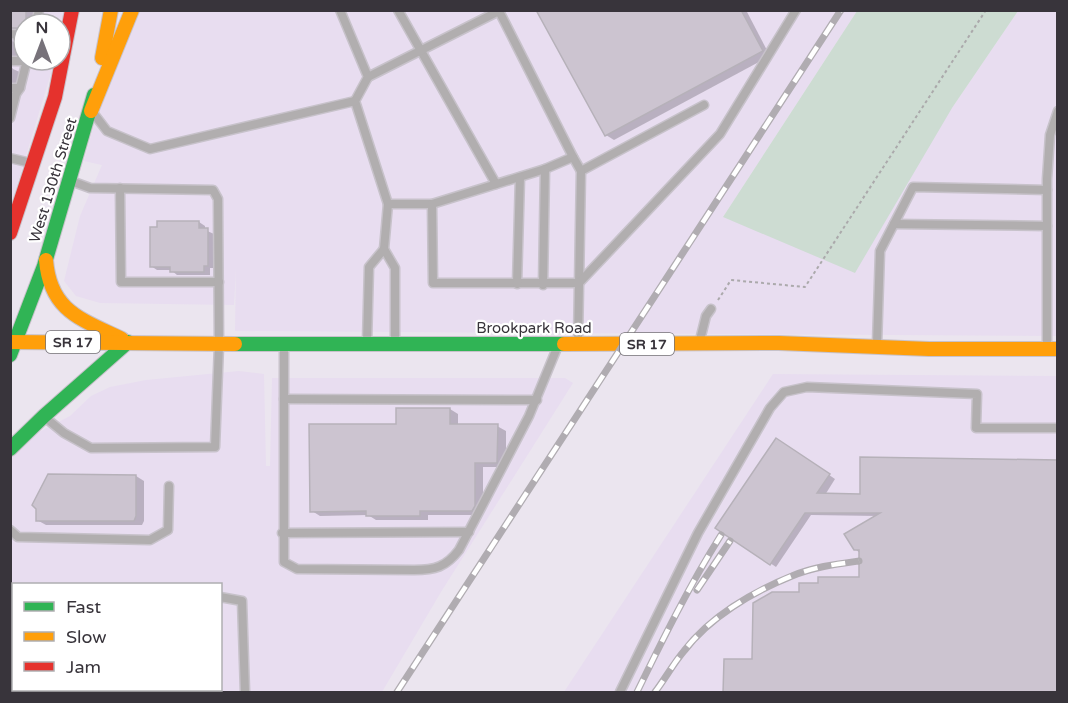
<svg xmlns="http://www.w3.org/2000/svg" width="1068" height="703" viewBox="0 0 1068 703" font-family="'Varela Round',sans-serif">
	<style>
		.built { fill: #e8ddf0; fill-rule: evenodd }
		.green { fill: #cddcd2 }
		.shadow { fill: #0003 }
		.building { fill: #ccc4d0; stroke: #b6b1b9; stroke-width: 1.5 }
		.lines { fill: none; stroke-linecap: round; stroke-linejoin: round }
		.lane-casing { stroke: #c7c2ca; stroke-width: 11 }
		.fast-casing { stroke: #c7c2ca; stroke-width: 16 }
		.slow-casing { stroke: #c7c2ca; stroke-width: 16 }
		.jam-casing { stroke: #c7c2ca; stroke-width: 16 }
		.path { stroke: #aba9ab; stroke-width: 2; stroke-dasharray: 3 3; stroke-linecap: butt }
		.lane { stroke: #b1aeaf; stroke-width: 8 }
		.fast { stroke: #30b455; stroke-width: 14 }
		.slow { stroke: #ff9f0a; stroke-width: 14 }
		.jam { stroke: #e5322d; stroke-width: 14 }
		.rail-casing { stroke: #b0acb1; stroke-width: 7 }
		.rail { stroke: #fff; stroke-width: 4.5; stroke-dasharray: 14; stroke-linecap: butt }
		.labels { text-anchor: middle; stroke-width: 4.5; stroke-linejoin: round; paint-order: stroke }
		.shield { fill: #fff; stroke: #747176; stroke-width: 1.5 }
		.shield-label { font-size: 14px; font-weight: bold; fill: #38343b }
		.street-label { font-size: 15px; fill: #38343b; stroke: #fff }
	</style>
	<rect width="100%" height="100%" fill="#ebe5ef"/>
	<g class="built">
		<path d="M11,11h54l-5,13h-36v36h31l-44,145z"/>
		<path d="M125,11h732l-134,206 229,-109 66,-97h39v325l-822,-5 1,-63 -2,37 -134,-2 -24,-7 -12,-15 16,-65 22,-51 -18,-4z"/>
		<path d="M239,371l25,3 2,92h4l2,-88h293l8,5 -132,209 -59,100h-371v-234l26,-25 33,-17 21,-20 19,-9 36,-7zM14,584h206v106h-206z"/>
		<path d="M773,374l284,2v316h-493z"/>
	</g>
	<path class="green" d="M857,11h161l-66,97 -97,165 -132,-56z"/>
	<g class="shadow">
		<path d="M10,10h24v14h-10v8h-7l-5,6 1,4 11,2v15h-8l-5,7 2,3 11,5v10h-13v43z"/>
		<path d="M538,10h208l24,46 -156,84 -8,-5z"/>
		<path d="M199,222l6,4v4l9,4v34h-4v7h-33l-6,-5h-14l-6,-4z"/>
		<path d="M450,409l8,5v12h39l9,5v36h-23v44l-2,4h-53v5h-52l-8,-5 -48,1 -8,-5 86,-86z"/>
		<path d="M782,443l53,36 -10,16h36l197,-34 -304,200 46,-67 60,-15v-26l-5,-4 23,-33 -67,-1 -35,52 -6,-4z"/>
		<path d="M49,475l87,1 8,5v40l-2,4h-96l-9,-5v-11z"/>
		<path d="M10,602h4v88h195v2h-199z"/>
	</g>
	<g class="building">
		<path d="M10,10h16v14h-2l-1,4h-13z"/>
		<path d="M536,10h205l22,41 -158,85z"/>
		<path d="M157,221h42v7h9v38h-4v6h-34v-5h-20v-40h7z"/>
		<path d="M396,408h54v16h48l-1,39h-22v43l-3,5h-52v5h-54v-5l-56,1 -1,-88h87z"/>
		<path d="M776,438l54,36 -13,19 43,1v-37l198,3v233h-335l1,-34h28l1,-56 19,-11h27v-9h19v-6h41v-27h-5l-10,-16 36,-21h-75l-35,52 -55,-37z"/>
		<path d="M48,474l88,1v41l-2,5h-98v-12l-4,-4z"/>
	</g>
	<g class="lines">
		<defs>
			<g id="lane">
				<path d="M340,10l28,67 -13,24 33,103 -4,45 11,19v74"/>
				<path d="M398,10l98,174"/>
				<path d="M36,24l3,-14"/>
				<path d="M10,34l14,1"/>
				<path d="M10,61h17"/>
				<path d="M368,77l131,-66 74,146"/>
				<path d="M10,88h10l-4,6 -6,24"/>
				<path d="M20,88l7,-28"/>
				<path d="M94,114l13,17 43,18 205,-48"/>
				<path d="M10,158l21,5"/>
				<path d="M581,171l123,-66"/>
				<path d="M120,188l1,94h98"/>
				<path d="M388,204h44l113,-35 28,-12 8,14 -3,170"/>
				<path d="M432,204l1,79h146l141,-149 76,-124"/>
				<path d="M894,224l153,2"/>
				<path d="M517,284l3,-107"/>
				<path d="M543,285l2,-116"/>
				<path d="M700,340l6,-24 5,-7"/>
				<path d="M367,342l2,-75 15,-18"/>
				<path d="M877,344l3,-93 33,-64 134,3"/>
				<path d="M1047,345v-166l3,-44 8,-24"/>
				<path d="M284,349v213l13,7 117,1c21,0 32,-3 45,-20l70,-134 28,-68"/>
				<path d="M284,399l253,1"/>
				<path d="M47,419l17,14 27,15 124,-1 4,-102 -1,-146 -5,-9 -123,-2 -19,-7"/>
				<path d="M10,530l8,7 132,3 18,-10 1,-44"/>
				<path d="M282,533l187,-1"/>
				<path d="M10,593h4"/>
				<path d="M220,597l22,4 3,91"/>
				<path d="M620,692l78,-159 72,-125 14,-16 23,-5 170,7 -1,34h82"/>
			</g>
			<g id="fast">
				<path d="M235,344h329"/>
				<path d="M10,355l34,-89 50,-171"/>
				<path d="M10,449l34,-33 84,-74"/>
			</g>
			<g id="slow">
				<path d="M102,58l9,-48"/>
				<path d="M91,111l41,-101"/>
				<path d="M46,260c4,51 35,59 76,79"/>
				<path d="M10,342l225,2"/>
				<path d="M564,344l215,-1 150,6h129"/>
			</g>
			<path id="jam" d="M10,233l45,-136 17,-87"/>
		</defs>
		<use href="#lane" class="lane-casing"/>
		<use href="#fast" class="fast-casing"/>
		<use href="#slow" class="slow-casing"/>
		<use href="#jam" class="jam-casing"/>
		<path class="path" d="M718,300l13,-20 74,7 181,-277"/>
		<use href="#lane" class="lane"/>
		<use href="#fast" class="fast"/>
		<use href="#slow" class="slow"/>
		<use href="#jam" class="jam"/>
		<defs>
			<g id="rail">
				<path d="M697,590l33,-49"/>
				<path d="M397,692l444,-682"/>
				<path d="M637,692c26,-53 52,-106 84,-157"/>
				<path d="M655,692c10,-13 18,-28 29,-41 26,-34 68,-59 108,-75 21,-9 45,-12 67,-15"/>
			</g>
		</defs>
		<use href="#rail" class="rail-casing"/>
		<use href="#rail" class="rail"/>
	</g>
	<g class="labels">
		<g class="shield">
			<rect x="46" y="331" width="54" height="22" rx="4.5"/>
			<rect x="620" y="333" width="54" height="22" rx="4.5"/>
		</g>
		<g class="shield-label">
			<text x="73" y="347">SR 17</text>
			<text x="647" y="349">SR 17</text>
		</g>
		<g class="street-label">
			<text transform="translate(53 180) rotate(-73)" y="5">West 130th Street</text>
			<text x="534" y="333">Brookpark Road</text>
		</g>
	</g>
	<rect width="1068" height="703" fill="none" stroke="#38343b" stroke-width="24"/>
	<rect x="12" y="583" width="210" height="108" fill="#ffffff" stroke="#afaeb1" stroke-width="1.5"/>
	<rect x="24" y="602" width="30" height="9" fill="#30b455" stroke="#afaeb1" stroke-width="1.5"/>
	<text x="66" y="613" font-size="18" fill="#38343b">Fast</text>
	<rect x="24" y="632" width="30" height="9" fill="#ff9f0a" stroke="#afaeb1" stroke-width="1.5"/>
	<text x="66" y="643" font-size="18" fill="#38343b">Slow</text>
	<rect x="24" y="662" width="30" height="9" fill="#e5322d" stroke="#afaeb1" stroke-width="1.5"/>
	<text x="66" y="673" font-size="18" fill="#38343b">Jam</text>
	<g transform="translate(42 42)"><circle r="28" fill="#ffffff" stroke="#afaeb1" stroke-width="1.5"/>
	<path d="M0-4.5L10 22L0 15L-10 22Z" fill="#77727a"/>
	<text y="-9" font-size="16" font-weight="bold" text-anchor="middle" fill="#38343b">N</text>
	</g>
</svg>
